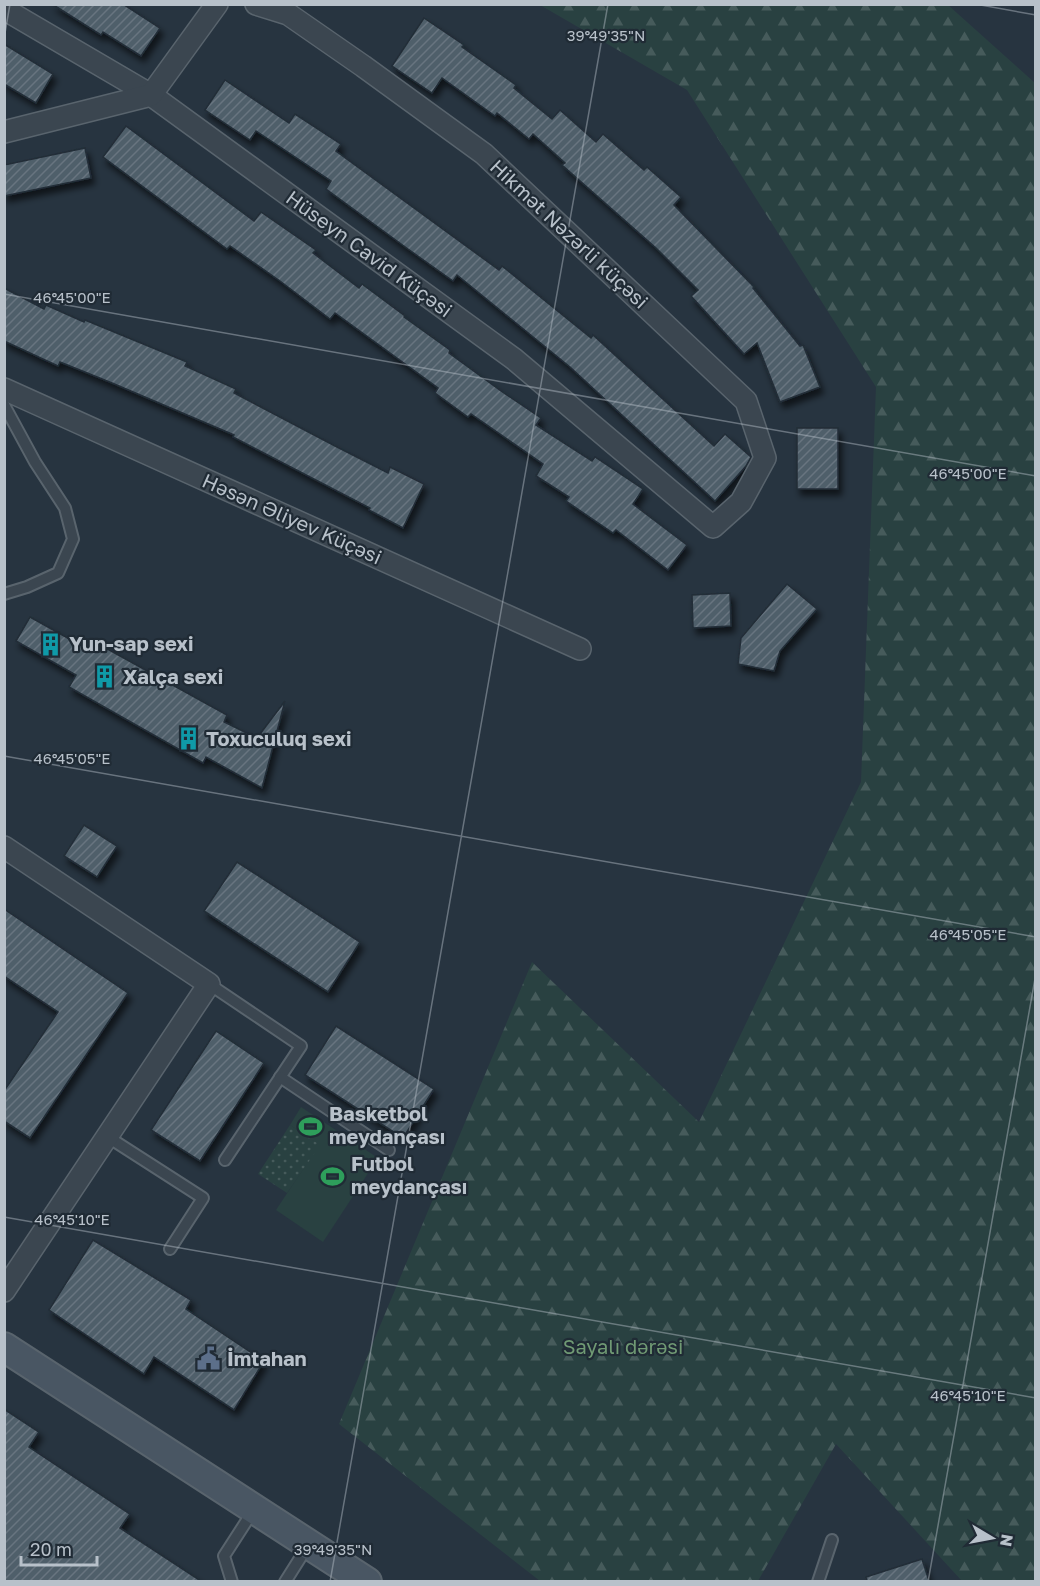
<svg xmlns="http://www.w3.org/2000/svg" width="1040" height="1586" viewBox="0 0 1040 1586" font-family="'Golos Text',sans-serif">
	<style>
		.grass { fill: #294141 }
		.forest { fill: url(#forest-firs) }
		.park { fill: url(#park-dots) }
		.building { fill: url(#building-hatch); stroke: #222d37; stroke-width: 1.5; filter: url(#shadow) }
		.lines { fill: none; stroke-linecap: round; stroke-linejoin: round }
		.lane-casing { stroke: #59646d; stroke-width: 14 }
		.street-casing { stroke: #59646d; stroke-width: 24 }
		.secondary-casing { stroke: #59646d; stroke-width: 32 }
		.lane { stroke: #3b4650; stroke-width: 10 }
		.street { stroke: #3b4650; stroke-width: 21 }
		.secondary { stroke: #495663; stroke-width: 28 }
		.ticks { fill: none; stroke: #b8c1ca; stroke-width: 1.5; stroke-opacity: 0.45 }
		.labels { text-anchor: middle; stroke-width: 4.5; stroke-linejoin: round; paint-order: stroke }
		.street-label { font-size: 20px; fill: #b8c1ca; stroke: #202b35 }
		.poi-label { font-size: 20px; font-weight: bold; fill: #b8c1ca; stroke: #202b35; text-anchor: start }
		.park-label { font-size: 20px; fill: #709a74; stroke: #202b35 }
		.ticks-label { font-size: 15px; text-anchor: middle; fill: #b8c1ca; stroke: #202b35; stroke-width: 4.5; stroke-linejoin: round; paint-order: stroke }
	</style>
	<defs>
		<pattern id="forest-firs" width="22" height="20" patternUnits="userSpaceOnUse" patternTransform="scale(1.5)"><rect width="22" height="20" fill="#294141"/><path d="M5 1l3.5 6h-7zM16 11l3.5 6h-7z" fill="#465b5b"/></pattern>
		<pattern id="park-dots" width="8" height="8" patternUnits="userSpaceOnUse" patternTransform="scale(1.5)"><rect width="8" height="8" fill="#294141"/><path d="M2 2h.1M6 6h.1" fill="none" stroke="#465b5b" stroke-width="1.8" stroke-linecap="round"/></pattern>
		<pattern id="building-hatch" width="6" height="6" patternUnits="userSpaceOnUse" patternTransform="scale(1.5)"><rect width="6" height="6" fill="#505f6b"/><path d="M-1 1l2-2M0 6l6-6M5 7l2-2" fill="none" stroke="#67747f"/></pattern>
		<filter id="shadow"><feDropShadow dx="3.5" dy="6" stdDeviation="3" flood-color="#0009"/></filter>
	</defs>
	<rect width="100%" height="100%" fill="#273440"/>
	<path class="grass" d="M301,1107l77,51 -55,84 -47,-32 43,-65 -29,-20z"/>
	<path class="forest" d="M540,5h408l87,78v1498h-73l-126,-137 -78,137h-218l-201,-157 193,-462 167,160 162,-340 15,-395 -189,-297z"/>
	<path class="park" d="M290,1125l30,20 -33,48 -29,-19z"/>
	<g class="building">
		<path d="M52,4h71l37,24 -19,28 -38,-24 -2,3z"/>
		<path d="M424,18l40,27 -2,2 54,38 -2,3 38,31 8,-9 36,32 7,-8 41,36 3,-3 34,30 -7,8 80,82 -1,1 47,58 3,-1 17,42 -40,15 -23,-59 -13,11 -53,-58 7,-6 -42,-42 -94,-83 3,-2 -32,-29 -4,5 -32,-26 -2,3 -53,-38 -10,15 -40,-27z"/>
		<path d="M4,44l49,30 -17,29 -32,-19z"/>
		<path d="M225,80l64,43 6,-9 46,30 -5,7 163,119 3,-4 89,72 2,-3 121,111 11,-12 26,23 -5,9 -31,35 -145,-134 -113,-92 -4,6 -45,-32 -82,-60 5,-8 -75,-50 -6,9 -45,-30z"/>
		<path d="M126,126l128,95 7,-9 55,38 -3,3 46,35 3,-4 43,32 -1,1 46,33 -1,3 52,38 40,27 -5,7 56,36 3,-4 48,32 -10,15 54,41 -19,25 -52,-40 -3,3 -47,-32 3,-4 -33,-21 7,-12 -72,-50 -3,3 -33,-24 3,-5 -103,-75 -5,6 -50,-38 -50,-35 -3,3 -124,-92z"/>
		<path d="M85,148l6,30 -87,18v-31z"/>
		<path d="M4,288l40,21 2,-4 38,17 1,-2 102,42 -2,4 51,23 -2,4 103,54 51,26 2,-6 34,17 -21,44 -34,-18 1,-2 -137,-71 1,-2 -122,-52 -52,-21 -2,4 -54,-25z"/>
		<rect x="797" y="428" width="41" height="61"/>
		<path d="M787,584l30,25 -37,42 -6,20 -36,-7 3,-26z"/>
		<path d="M730,593l1,33 -38,2 -1,-33z"/>
		<path d="M30,617l59,33 4,-9 134,74 -3,7 33,16 28,-37 -23,87 -56,-31 -3,6 -134,-76 7,-12 -60,-34z"/>
		<path d="M84,825l33,21 -20,31 -33,-21z"/>
		<path d="M237,862l123,80 -32,50 -124,-81z"/>
		<path d="M4,909l124,84 -98,145 -26,-17v-30l54,-79 -54,-36z"/>
		<path d="M336,1026l98,63 -31,49 -98,-63z"/>
		<path d="M216,1031l48,32 -64,98 -49,-31z"/>
		<path d="M93,1240l98,60 -5,9 78,52 -30,49 -80,-53 -10,17 -95,-64z"/>
		<path d="M4,1409l35,23 -10,15 101,67 -10,14 81,53h-197z"/>
		<path d="M922,1559l7,22h-62l-1,-4z"/>
	</g>
	<g class="lines">
		<defs>
			<g id="lane">
				<path d="M4,405l31,57 30,46 8,31 -15,34 -31,14 -23,7"/>
				<path d="M209,984l92,62 -76,114"/>
				<path d="M280,1077l109,73"/>
				<path d="M108,1137l95,61 -33,51"/>
				<path d="M232,1582l-8,-26 29,-45"/>
				<path d="M285,1582l24,-38"/>
				<path d="M818,1582l14,-42"/>
			</g>
			<g id="street">
				<path d="M4,9l147,86 363,264 199,168 28,-25 24,-44 -19,-57 -262,-247 -121,-88 -75,-52 -32,-10"/>
				<path d="M4,132l147,-37 66,-91"/>
				<path d="M4,389l576,260"/>
				<path d="M4,847l205,137 -205,307"/>
			</g>
			<path id="secondary" d="M4,1347l363,235"/>
		</defs>
		<use href="#lane" class="lane-casing"/>
		<use href="#street" class="street-casing"/>
		<use href="#secondary" class="secondary-casing"/>
		<use href="#lane" class="lane"/>
		<use href="#street" class="street"/>
		<use href="#secondary" class="secondary"/>
	</g>
	<path class="ticks" d="M975,4l61,11M4,39l6,-35M4,294l1032,182M4,756l1032,181M4,1217l1032,181M330,1582l278,-1578M928,1582l108,-609"/>
	<defs>
		<symbol id="building-bare" viewBox="-9 -9 18 18"><path d="M-4-6H4V6H1V3H-1V6H-4ZM-2.5-4.3h1.7v1.8h-1.7ZM.8-4.3h1.7v1.8H.8ZM-2.5-1h1.7V.8h-1.7ZM.8-1h1.7V.8H.8Z" fill="#0f9aa8" stroke="#202b35" stroke-width="2.5" paint-order="stroke"/></symbol>
		<symbol id="stadium-bare" viewBox="-9 -9 18 18"><path d="M0-5a6.5 5 0 1 0 0 10a6.5 5 0 1 0 0-10ZM-3.5-1.8h7v3.6h-7Z" fill="#2e9e5b" stroke="#202b35" stroke-width="2.5" paint-order="stroke"/></symbol>
		<symbol id="civic-bare" viewBox="-9 -9 18 18"><path d="M-.6-6.5H3V-4.5H.6V-3L4-1V1h2V6H-6V1h2V-1L-.6-3ZM-1.2 2.5V6h2.4V2.5Z" fill="#5c6f8a" stroke="#202b35" stroke-width="2.5" paint-order="stroke"/></symbol>
	</defs>
	<g fill-rule="evenodd">
		<use href="#building-bare" x="34" y="628" width="33" height="33"/>
		<use href="#building-bare" x="88" y="660" width="33" height="33"/>
		<use href="#building-bare" x="172" y="722" width="33" height="33"/>
		<use href="#stadium-bare" x="294" y="1110" width="33" height="33"/>
		<use href="#stadium-bare" x="316" y="1160" width="33" height="33"/>
		<use href="#civic-bare" x="192" y="1342" width="33" height="33"/>
	</g>
	<g class="labels">
		<g class="street-label">
			<text transform="translate(569 234) rotate(43)" y="7">Hikmət Nəzərli küçəsi</text>
			<text transform="translate(369 254) rotate(36)" y="7">Hüseyn Cavid Küçəsi</text>
			<text transform="translate(292 519) rotate(24)" y="7">Həsən Əliyev Küçəsi</text>
		</g>
		<g class="poi-label">
			<text x="69" y="651">Yun-sap sexi</text>
			<text x="123" y="684">Xalça sexi</text>
			<text x="206" y="746">Toxuculuq sexi</text>
			<text x="329" y="1121">Basketbol<tspan x="329" dy="23">meydançası</tspan></text>
			<text x="351" y="1171">Futbol<tspan x="351" dy="23">meydançası</tspan></text>
			<text x="227" y="1366">İmtahan</text>
		</g>
		<g class="park-label">
			<text x="623" y="1354">Sayalı dərəsi</text>
		</g>
	</g>
	<g class="ticks-label">
		<text x="606" y="41">39°49'35"N</text>
		<text x="72" y="303">46°45'00"E</text>
		<text x="968" y="479">46°45'00"E</text>
		<text x="72" y="764">46°45'05"E</text>
		<text x="968" y="940">46°45'05"E</text>
		<text x="72" y="1225">46°45'10"E</text>
		<text x="968" y="1401">46°45'10"E</text>
		<text x="333" y="1555">39°49'35"N</text>
	</g>
	<rect width="1040" height="1586" fill="none" stroke="#b8c1ca" stroke-width="12"/>
	<g transform="translate(992 1538) rotate(100)" stroke="#202b35" stroke-width="4.5" paint-order="stroke">
	<path d="M0-4.5L10 22L0 15L-10 22Z" fill="#b8c1ca"/>
	<text y="-9" font-size="16" font-weight="bold" text-anchor="middle" fill="#b8c1ca">N</text>
	</g>
	<path d="M21 1556v9h76v-9" fill="none" stroke="#b8c1ca" stroke-width="3"/>
	<text x="30" y="1556" font-size="18" fill="#b8c1ca" stroke="#202b35" stroke-width="4.5" paint-order="stroke">20 m</text>
</svg>
